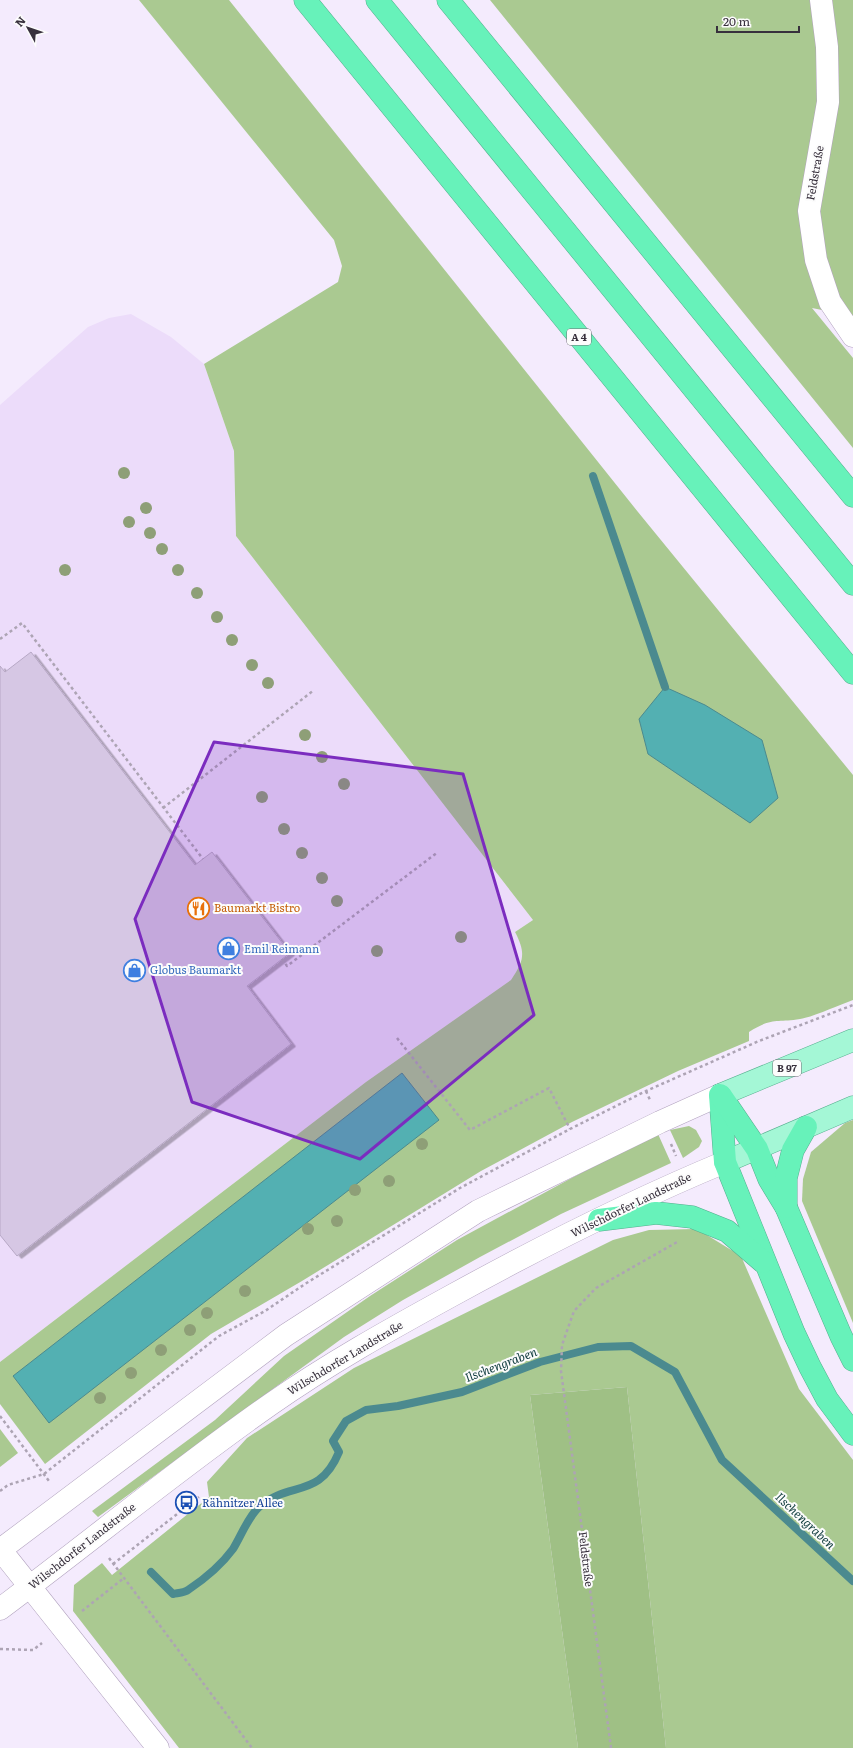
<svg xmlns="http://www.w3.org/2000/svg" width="853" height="1748" viewBox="0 0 853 1748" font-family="Literata,serif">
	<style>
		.built { fill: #ecdcfa }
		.green { fill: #aac991 }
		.forest { fill: #9fc085 }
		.water { fill: #53b0b2; stroke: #4b8a8f }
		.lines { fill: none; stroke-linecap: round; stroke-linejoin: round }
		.stream { stroke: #4b8a8f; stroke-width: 8 }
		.building { fill: #d6c7e4; stroke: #b7a8c5; filter: url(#shadow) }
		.minor-casing { stroke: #b1a2be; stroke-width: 23 }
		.secondary-casing { stroke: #b1a2be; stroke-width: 23 }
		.primary-casing { stroke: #56ae8e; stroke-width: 23 }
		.motorway-casing { stroke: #56ae8e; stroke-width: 23 }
		.path { stroke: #ada4b4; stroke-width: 2.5; stroke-dasharray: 3 3; stroke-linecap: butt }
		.minor { stroke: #fff; stroke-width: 22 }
		.secondary { stroke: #fff; stroke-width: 22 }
		.primary { stroke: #a4f7d6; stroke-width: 22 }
		.motorway { stroke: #67f2ba; stroke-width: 22 }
		.tree { fill: #8e9f77 }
		.marked { fill: #7b2cbf; fill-opacity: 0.2; stroke: #7b2cbf; stroke-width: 3; stroke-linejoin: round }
		.labels { text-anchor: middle; stroke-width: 4; stroke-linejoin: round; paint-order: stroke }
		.shield { fill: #fcfcfc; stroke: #726d76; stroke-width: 1 }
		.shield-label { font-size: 10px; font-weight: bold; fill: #37303c }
		.street-label { font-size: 11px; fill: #37303c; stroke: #fcfcfc }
		.food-label { font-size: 11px; fill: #c56008; stroke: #fcfcfc; text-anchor: start }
		.shop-label { font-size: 11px; fill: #366cbe; stroke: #fcfcfc; text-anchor: start }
		.transit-label { font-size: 11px; fill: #164399; stroke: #fcfcfc; text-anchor: start }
		.water-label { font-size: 12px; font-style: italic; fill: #103c3e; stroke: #fcfcfc }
	</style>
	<defs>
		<filter id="shadow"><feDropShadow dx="4.5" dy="2.5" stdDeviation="0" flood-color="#0004"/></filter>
	</defs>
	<rect width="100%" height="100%" fill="#f4ebfd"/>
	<path class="built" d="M131,314l40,23 33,27 30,87 2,85 297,384 -18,12 7,13 1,9 -5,15 -7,11 -145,102 -366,280v-957l88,-78 21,-9z"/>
	<g class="green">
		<path d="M139,0h90l409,512 215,263v225c-14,5 -40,17 -53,19 -24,4 -28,-2 -51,13v9l-71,30 -106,51 -91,49 -179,110 -91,53 -166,130 -45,-60v-42l366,-280 145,-102c13,-19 15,-27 4,-48l18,-12 -297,-384 -2,-85 -30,-87 134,-82 4,-16 -8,-26z"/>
		<path d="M490,0h363v327l-11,-13 -30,-6 41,50v90z"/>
		<path d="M853,1120v203l-51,-122 1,-22 8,-27 34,-29z"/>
		<path d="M689,1126l7,4 6,11 -3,6 -16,11 -13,-28z"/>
		<path d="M658,1134l13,29 -110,51 -81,43 -77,43 -59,37 -246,180 -6,-6 123,-91 69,-64 86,-60 87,-56 146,-79z"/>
		<path d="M697,1229l44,27 58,133 54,71v288h-187l-39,-361 -97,8 48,353h-399l-106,-137 1,-26 28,-22 10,12 97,-78 -2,-15 40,-44 107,-70 259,-128 36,-10z"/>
		<path d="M0,1429l18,24 -18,14z"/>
	</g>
	<path class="forest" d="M627,1387l39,361h-88l-48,-353z"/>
	<g class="water">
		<path d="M665,687l40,18 57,35 16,58 -28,25 -102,-69 -9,-35z"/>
		<path d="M402,1073l37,47 -390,303 -36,-47z"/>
	</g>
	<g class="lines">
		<g class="stream">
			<path d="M593,476l72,211"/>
			<path d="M151,1572l22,22c4,-1 11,-1 15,-4 15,-10 34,-26 45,-41 8,-13 15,-32 26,-42 31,-27 60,-7 80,-55l-6,-11 13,-20 20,-11 32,-4 64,-14 78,-30 58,-15 33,-1 44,26 47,88 131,121"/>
		</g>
	</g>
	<path class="building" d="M31,652l164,213 17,-13 78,101 -43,33 44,58 -274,212 -17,-21v-569l5,6z"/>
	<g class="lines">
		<defs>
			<g id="minor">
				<path d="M821,0l6,47 1,55 -19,109 7,49 14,42 23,34"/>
				<path d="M0,1549l158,199"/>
			</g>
			<g id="secondary">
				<path d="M0,1550l286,-215 192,-124 182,-89 60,-27"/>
				<path d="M0,1609c91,-68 178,-140 271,-205 57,-40 118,-74 180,-108 89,-49 180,-95 274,-134"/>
			</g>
			<g id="primary">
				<path d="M720,1095l133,-55"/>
				<path d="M725,1162l128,-55"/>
			</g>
			<g id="motorway">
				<path d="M305,0l548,673"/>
				<path d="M377,0l476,584"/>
				<path d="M448,0l405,496"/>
				<path d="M720,1095l5,67 69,171 16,34 17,32 26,35"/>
				<path d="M721,1096l36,53 12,30 17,28 55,129 12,24"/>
				<path d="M786,1207v-29l7,-28 13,-23"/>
				<path d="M599,1220l57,-7 36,4 35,14 36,31"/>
			</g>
		</defs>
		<use href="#minor" class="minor-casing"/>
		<use href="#secondary" class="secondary-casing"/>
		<use href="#primary" class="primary-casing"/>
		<use href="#motorway" class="motorway-casing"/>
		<g class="path">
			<path d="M0,639l22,-16 181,236"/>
			<path d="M163,808l151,-118"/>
			<path d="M282,959l5,7 151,-114"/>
			<path d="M397,1038l73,92 79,-42 21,41"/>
			<path d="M646,1091l4,9"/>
			<path d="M671,1144l5,12"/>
			<path d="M0,1416l49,65"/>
			<path d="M0,1491l8,-6 36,-11 175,-138 46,-25 40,-27 155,-96 110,-59 76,-38 113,-50 94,-36"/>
			<path d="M109,1558l143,190"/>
			<path d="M113,1564l86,-67"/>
			<path d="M82,1611l42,-33"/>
			<path d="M0,1649l33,1 9,-7"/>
			<path d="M611,1748l-50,-377 1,-26 12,-34 22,-23 83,-47"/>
		</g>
		<use href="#minor" class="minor"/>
		<use href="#secondary" class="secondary"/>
		<use href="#primary" class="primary"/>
		<use href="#motorway" class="motorway"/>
	</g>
	<g class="tree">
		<circle cx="124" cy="473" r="6"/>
		<circle cx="146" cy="508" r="6"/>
		<circle cx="129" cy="522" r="6"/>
		<circle cx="150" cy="533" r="6"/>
		<circle cx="162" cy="549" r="6"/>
		<circle cx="65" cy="570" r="6"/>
		<circle cx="178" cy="570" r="6"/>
		<circle cx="197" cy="593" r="6"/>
		<circle cx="217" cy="617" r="6"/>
		<circle cx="232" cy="640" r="6"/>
		<circle cx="252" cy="665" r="6"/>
		<circle cx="268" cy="683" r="6"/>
		<circle cx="305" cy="735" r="6"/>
		<circle cx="322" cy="757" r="6"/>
		<circle cx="344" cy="784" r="6"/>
		<circle cx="262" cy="797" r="6"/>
		<circle cx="284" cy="829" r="6"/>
		<circle cx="302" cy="853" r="6"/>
		<circle cx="322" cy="878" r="6"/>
		<circle cx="337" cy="901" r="6"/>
		<circle cx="461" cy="937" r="6"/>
		<circle cx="377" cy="951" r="6"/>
		<circle cx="422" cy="1144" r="6"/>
		<circle cx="389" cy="1181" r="6"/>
		<circle cx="355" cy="1190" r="6"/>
		<circle cx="337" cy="1221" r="6"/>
		<circle cx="308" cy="1229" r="6"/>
		<circle cx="245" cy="1291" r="6"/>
		<circle cx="207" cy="1313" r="6"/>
		<circle cx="190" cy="1330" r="6"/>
		<circle cx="161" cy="1350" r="6"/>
		<circle cx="131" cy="1373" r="6"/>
		<circle cx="100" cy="1398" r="6"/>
	</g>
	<path class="marked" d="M214,742l249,32 71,241 -174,144 -168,-57 -57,-183z"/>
	<defs>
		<symbol id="restaurant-ring" viewBox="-11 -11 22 22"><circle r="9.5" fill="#fcfcfc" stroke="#e8710a" stroke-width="1.5"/><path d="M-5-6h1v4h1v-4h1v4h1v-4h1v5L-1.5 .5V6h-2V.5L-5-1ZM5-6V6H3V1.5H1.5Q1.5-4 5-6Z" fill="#e8710a"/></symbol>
		<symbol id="shop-ring" viewBox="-11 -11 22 22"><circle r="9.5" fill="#fcfcfc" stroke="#3f7fe0" stroke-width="1.5"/><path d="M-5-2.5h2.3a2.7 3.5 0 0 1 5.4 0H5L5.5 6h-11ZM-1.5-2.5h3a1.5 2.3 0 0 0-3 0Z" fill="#3f7fe0"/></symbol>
		<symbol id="bus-ring" viewBox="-11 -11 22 22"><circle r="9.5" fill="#fcfcfc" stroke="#1a4fb4" stroke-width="1.5"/><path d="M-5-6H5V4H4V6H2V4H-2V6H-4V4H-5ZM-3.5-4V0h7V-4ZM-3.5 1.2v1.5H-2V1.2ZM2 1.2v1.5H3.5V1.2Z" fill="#1a4fb4"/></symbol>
	</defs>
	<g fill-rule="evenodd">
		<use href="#restaurant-ring" x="186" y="896" width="25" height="25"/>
		<use href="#shop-ring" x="216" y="936" width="25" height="25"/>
		<use href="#shop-ring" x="122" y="958" width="25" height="25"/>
		<use href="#bus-ring" x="174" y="1490" width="25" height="25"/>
	</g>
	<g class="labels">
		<g class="shield">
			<rect x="567" y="329" width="24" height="16" rx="3"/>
			<rect x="773" y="1060" width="28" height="16" rx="3"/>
		</g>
		<g class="shield-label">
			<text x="579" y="341">A 4</text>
			<text x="787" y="1072">B 97</text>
		</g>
		<g class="street-label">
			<text transform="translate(815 173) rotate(-80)" y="4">Feldstraße</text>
			<text transform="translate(631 1205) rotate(-26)" y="4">Wilschdorfer Landstraße</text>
			<text transform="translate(345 1358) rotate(-31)" y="4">Wilschdorfer Landstraße</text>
			<text transform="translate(82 1546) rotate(-38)" y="4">Wilschdorfer Landstraße</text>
			<text transform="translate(586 1559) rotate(83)" y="4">Feldstraße</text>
		</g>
		<g class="food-label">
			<text x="214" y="912">Baumarkt Bistro</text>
		</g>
		<g class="shop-label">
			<text x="244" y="953">Emil Reimann</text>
			<text x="150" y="974">Globus Baumarkt</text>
		</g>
		<g class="transit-label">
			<text x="202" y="1507">Rähnitzer Allee</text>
		</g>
		<g class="water-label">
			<text transform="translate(501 1365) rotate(-21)" y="4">Ilschengraben</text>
			<text transform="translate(805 1521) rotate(43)" y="4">Ilschengraben</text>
		</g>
	</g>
	<g transform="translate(28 28) rotate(310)" stroke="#fcfcfc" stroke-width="3" paint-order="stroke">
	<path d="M0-3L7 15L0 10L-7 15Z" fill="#37303c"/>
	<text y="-6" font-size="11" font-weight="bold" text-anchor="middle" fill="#37303c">N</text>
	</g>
	<path d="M717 26v6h82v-6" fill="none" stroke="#37303c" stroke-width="2"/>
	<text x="723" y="26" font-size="12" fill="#37303c" stroke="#fcfcfc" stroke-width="3" paint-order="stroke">20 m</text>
</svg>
